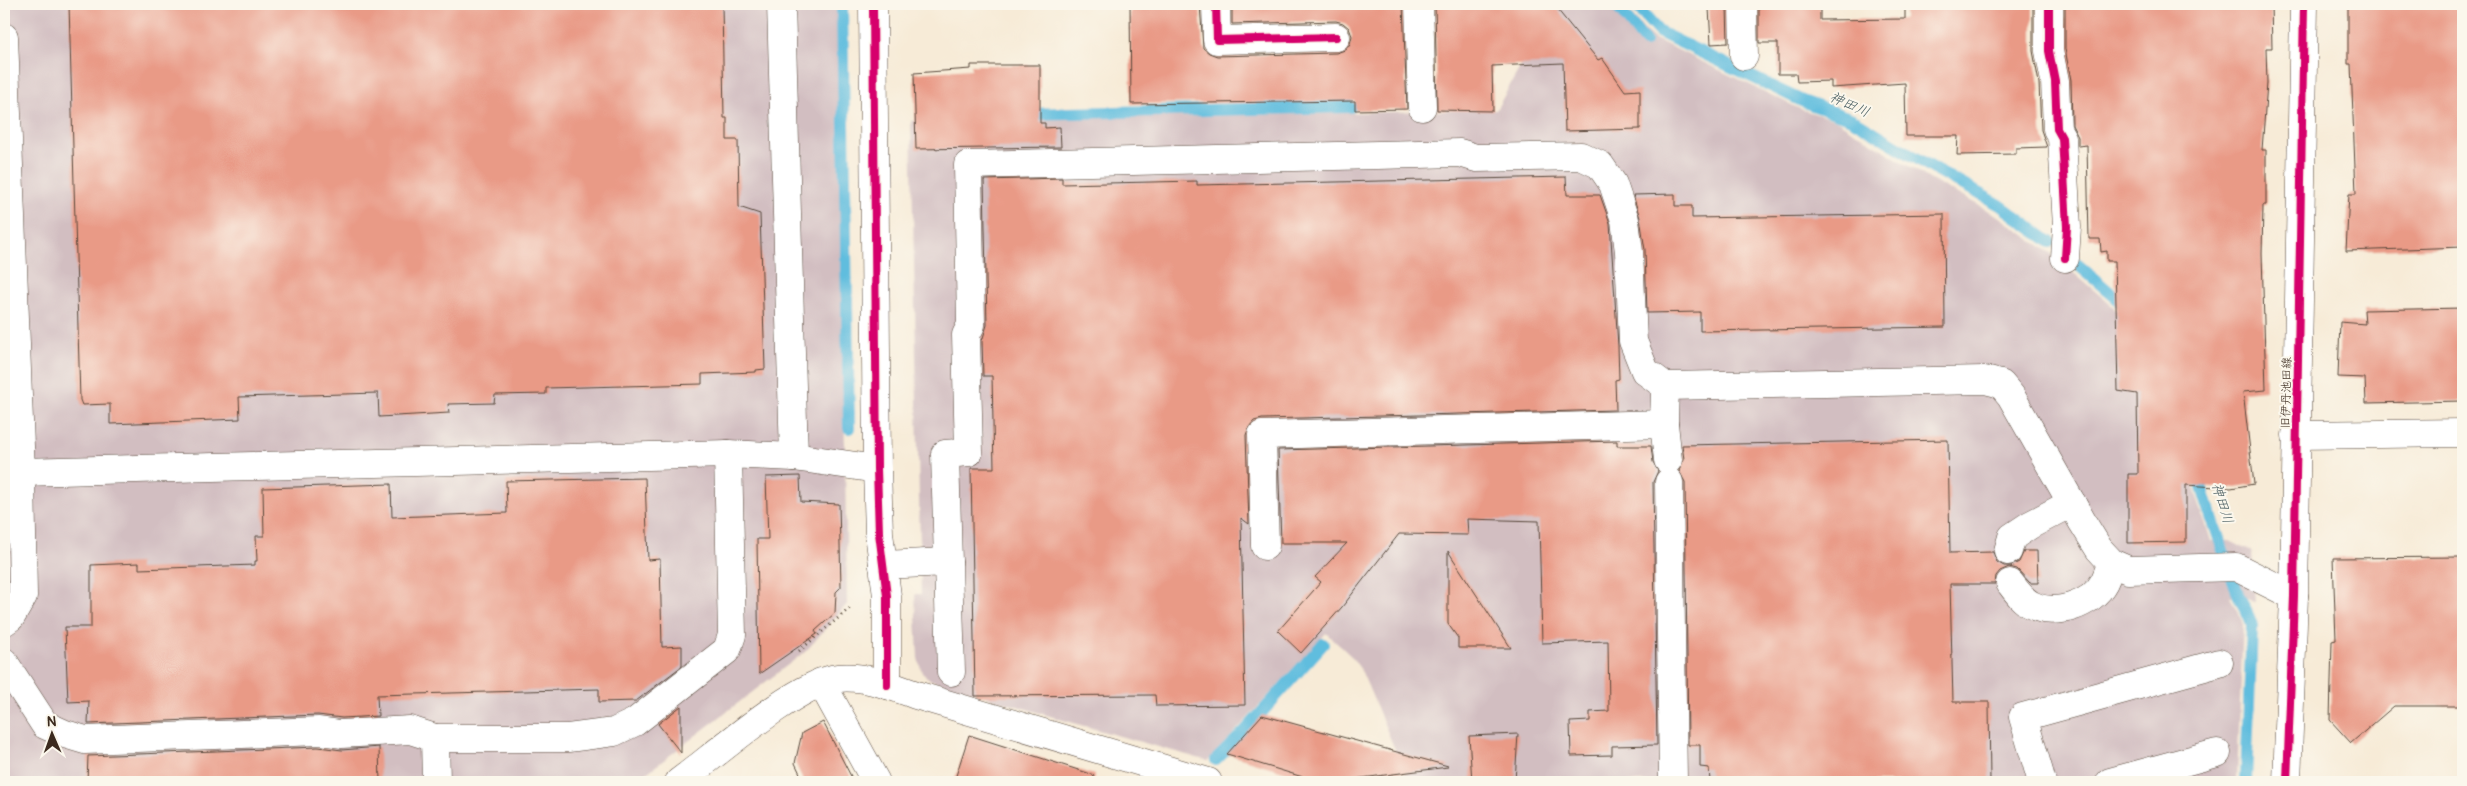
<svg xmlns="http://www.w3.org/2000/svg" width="2467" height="786" viewBox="0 0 2467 786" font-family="Pangolin,'Klee One',sans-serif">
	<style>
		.industrial { fill: #d2bec1 }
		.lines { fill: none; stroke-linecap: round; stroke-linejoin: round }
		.stream { stroke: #60bdde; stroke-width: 12 }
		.building { fill: #e99a86 }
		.minor-casing { stroke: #57473a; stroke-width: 29 }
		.path { stroke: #57473a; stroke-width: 3; stroke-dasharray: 1 4; stroke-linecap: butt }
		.minor { stroke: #fff; stroke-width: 28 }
		.cycleway-casing { stroke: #fbf7ec; stroke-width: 11 }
		.cycleway { stroke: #d6006c; stroke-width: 8 }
		.labels { text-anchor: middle; stroke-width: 4; stroke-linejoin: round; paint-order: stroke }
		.street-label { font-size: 12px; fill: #3b2a1e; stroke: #fbf7ec }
		.water-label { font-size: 14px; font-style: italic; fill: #485d61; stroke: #fbf7ec }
	</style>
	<rect width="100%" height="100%" fill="#fbf7ec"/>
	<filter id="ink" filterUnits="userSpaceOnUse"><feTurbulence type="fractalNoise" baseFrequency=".02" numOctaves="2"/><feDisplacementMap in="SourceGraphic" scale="10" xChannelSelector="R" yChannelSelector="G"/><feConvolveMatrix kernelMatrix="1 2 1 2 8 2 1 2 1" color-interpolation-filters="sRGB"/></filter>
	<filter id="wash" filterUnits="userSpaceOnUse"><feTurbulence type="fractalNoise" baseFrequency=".0096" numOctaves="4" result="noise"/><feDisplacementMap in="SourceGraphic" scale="20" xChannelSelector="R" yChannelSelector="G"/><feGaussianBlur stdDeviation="1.12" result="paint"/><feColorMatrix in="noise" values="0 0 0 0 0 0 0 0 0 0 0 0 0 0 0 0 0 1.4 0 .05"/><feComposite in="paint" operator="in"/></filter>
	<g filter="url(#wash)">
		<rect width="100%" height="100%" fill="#f7ebd7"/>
		<g class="industrial">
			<path d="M4,4h835l8,600 -41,47 -171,131h-631z"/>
			<path d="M1561,4h62l22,27 10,8 145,70 36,11 95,60 64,34 54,38 74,63 70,169 18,57h19l22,11 3,51 -12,-7 -13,1 13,25 -6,160h-828l-48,-112 -10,-14 -25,-23 -118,128 -145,-41 -132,-40 -9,-7 -4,-15 -3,-64h6l-10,-473 585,-11 43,-76z"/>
		</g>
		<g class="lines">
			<g class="stream">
				<path d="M842,4l7,424"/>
				<path d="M1615,4l30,38"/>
				<path d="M1634,4l25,28 143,69 50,18 84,51 64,35 50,37"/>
				<path d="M1023,114l327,-7"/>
				<path d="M2077,264l51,44"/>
				<path d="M2197,470c12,41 26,81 40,121 4,13 12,22 15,35l-6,156"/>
				<path d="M1216,760l29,-29 78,-87"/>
			</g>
		</g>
		<g id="blocks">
			<g class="building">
				<path d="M69,4h653l2,114h3v22h11l1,67 21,7 5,155 -9,1v2l-54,2v10l-156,4v6l-51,1 -1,8 -46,1 1,9 -70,4 -1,-24 -139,4 1,22 -130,5v-20l-28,1 -2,-5z"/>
				<path d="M1130,4h70l3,44 6,5 8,3 119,-3 9,-3 5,-6 2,-8 -3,-8 -6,-5 -7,-2 -104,3v-20h171l4,105 -52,1v-9l-224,3z"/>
				<path d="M1435,4h118l45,56 4,-2 23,33 15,-1v39l-75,2 -2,-68 -71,3 1,45 -56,-1z"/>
				<path d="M1769,4h51v16l85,-1v-15h128v47l6,32 2,47 6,17 -31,1v6l-59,1 1,-19h-52l-1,-53 -74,5v-7l-34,1 -1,-8h-18v-31h-19v-38z"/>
				<path d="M2065,4h206l1,44h-6l1,35 -5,67h4v55h-3l-1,49 4,136 -23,2 11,92 -23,4 -45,-3v57l-58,1v-69h10l-1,-80 -19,-3 -3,-130h-8v-10l-6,1 -1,-13h-11l-2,-94 -9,1v-9l-6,-12 -1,-45 -6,-31z"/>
				<path d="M2348,4h115v243l-117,4 3,-57h7l-5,-130h-3z"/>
				<path d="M1727,7l1,36 -17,1 -2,-36z"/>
				<path d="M971,65h69v58h5v5l15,-1 1,20 -145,2 -2,-76 57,-4z"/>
				<path d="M1566,177l1,18h33l10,28 8,123 1,33 -4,1 1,30 -354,9 -8,2 -5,6 -3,8 3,89 -8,-6 4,187 -89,1 -1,-11 -180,1 -4,-228h23l-2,-92h-9l-1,-35 5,-16 -3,-145 78,-2v6l135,-3v4z"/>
				<path d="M1675,194v12h17v12l252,-4 1,113 -245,4v-19l-53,1 -2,-63 -5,-32 -7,-23z"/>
				<path d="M2463,308v93l-97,2 -1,-25 -27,-1 2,-55 25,2 -1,-14z"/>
				<path d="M1948,440l2,113 43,-1 4,10 7,4h7l8,-4 5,-11h13l1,32h-8l-13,-14 -8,-2 -9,4 -4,5 -1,8h-45l3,118h36l1,80h-280l-1,-14 -9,-1v-22h-12l-3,-263 -6,-11 5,-12 -2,-14z"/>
				<path d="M1617,441v5h34l2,16 5,9 -5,11 4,263 -45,1v9l-41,1 -1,-34 20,-1v-9l19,-1 -1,-70 -66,2 -3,-122 -72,-2 1,16 -69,-1 -57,73 -41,46 -23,-22 43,-49 -6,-5 32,-34h-66l-3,-93z"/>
				<path d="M800,476l1,26 38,2 2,83 -5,5 -1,21 -20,18 2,3 -58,40 -2,-135h11l-2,-62z"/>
				<path d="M645,478l3,82 12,-1 2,88 20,-1v20l-46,35 -37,1v-13l-222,6 1,21 -36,2 -24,-3 -230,9 1,-23 -21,1 -3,-75h26v-62l48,-2v6l116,-4v-4h2l-1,-25h8l-1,-48 128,-4 1,33 115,-4 -1,-32z"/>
				<path d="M1448,551l63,97h-53v-10l-10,-14z"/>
				<path d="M2463,557v149h-69l-43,37 -21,-23 2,-79 4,-1 -3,-82z"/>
				<path d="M681,706v47l-23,-29z"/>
				<path d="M1262,715l186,51v1l-102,13 -40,-2 -79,-24z"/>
				<path d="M823,722l31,60h-50l-9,-19 7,-30z"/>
				<path d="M1518,734l-3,47 -43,1 -3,-46z"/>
				<path d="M969,735l125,40 -1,7h-139z"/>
				<path d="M318,747l24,3 37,-3 1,35h-293l1,-26z"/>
			</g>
		</g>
	</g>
	<g filter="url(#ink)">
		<use href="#blocks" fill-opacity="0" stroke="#57473a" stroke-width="1"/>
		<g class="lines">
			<defs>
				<g id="minor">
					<path d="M781,4l13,453"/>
					<path d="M873,4l4,465 2,64 8,63v89"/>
					<path d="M1216,4l1,36 119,-3"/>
					<path d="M1419,4l3,103"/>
					<path d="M1743,4l1,52"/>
					<path d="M2049,4v47l6,30 2,48 5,9 5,89 -2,31"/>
					<path d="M4,37l17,435 2,124 -12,21 -7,5"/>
					<path d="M1665,386l320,-6 16,4 10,12 72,127 16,26 13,14 16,7 108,-3 58,29"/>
					<path d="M2296,435l167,-2"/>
					<path d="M21,472l707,-18 66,3 83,12"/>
					<path d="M1669,482l4,300"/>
					<path d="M1265,546l-3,-111 402,-11"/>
					<path d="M2008,551l4,-14 18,-12 42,-22"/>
					<path d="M883,565l65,-3"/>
					<path d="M2010,583c6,8 13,18 22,22 23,12 60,0 72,-23 3,-6 5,-13 8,-19"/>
					<path d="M4,662l41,63 20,9 20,6 234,-9 22,3 69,-4 25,8h133l46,-6 21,-10 92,-72 5,-15 -4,-181"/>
					<path d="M951,672l-6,-218 24,-2 -3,-117 5,-10 -3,-160 492,-12 16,5 105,-2 19,9 13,19 12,36 4,32 4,89 12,30 20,15 -1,38 4,36"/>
					<path d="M821,682l55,100"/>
					<path d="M435,738l1,44"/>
					<path d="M679,782c35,-26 119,-100 159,-104 26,-3 53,8 78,17l292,87"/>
					<path d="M2042,782l-19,-65 196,-54"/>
					<path d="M2110,782l107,-29"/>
					<path d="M2287,782l7,-186 10,-592"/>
				</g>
			</defs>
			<use href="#minor" class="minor-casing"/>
			<path class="path" d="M799,651l51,-43"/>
			<use href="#minor" class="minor"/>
			<defs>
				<g id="cycleway">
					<path d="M873,4l4,465 2,64 8,63v89"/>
					<path d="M1216,4l1,36 119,-3"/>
					<path d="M2049,4v47l6,30 2,48 5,9 5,89 -2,31"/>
					<path d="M2287,782l7,-186 10,-592"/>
				</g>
			</defs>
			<use href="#cycleway" class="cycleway-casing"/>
			<use href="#cycleway" class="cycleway"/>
		</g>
	</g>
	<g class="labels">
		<g class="street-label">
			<text transform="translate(2286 393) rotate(-89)" y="4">旧伊丹池田線</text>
		</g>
		<g class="water-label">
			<text transform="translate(1850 104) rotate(24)" y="5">神田川</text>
			<text transform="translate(2223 503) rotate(73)" y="5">神田川</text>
		</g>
	</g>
	<rect width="2467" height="786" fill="none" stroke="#fbf7ec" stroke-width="20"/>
	<g transform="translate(52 734) rotate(358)" stroke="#fbf7ec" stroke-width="4" paint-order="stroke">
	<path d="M0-4L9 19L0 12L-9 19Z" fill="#3b2a1e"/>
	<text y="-8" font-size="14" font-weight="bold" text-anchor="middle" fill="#3b2a1e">N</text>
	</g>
</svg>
